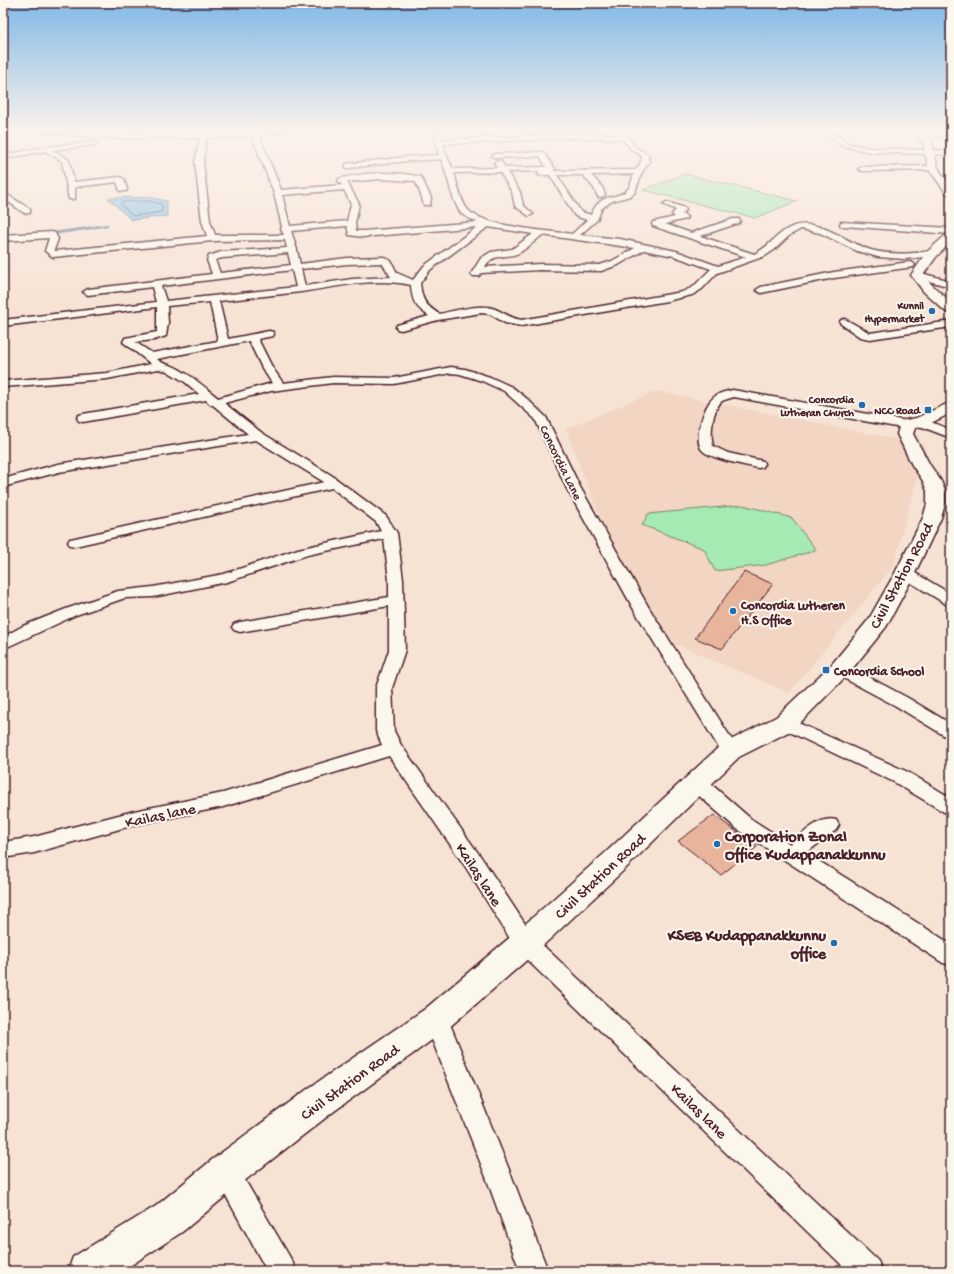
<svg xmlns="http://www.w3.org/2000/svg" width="954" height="1274" viewBox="0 0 954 1274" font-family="'Gochi Hand',sans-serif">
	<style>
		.built { fill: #f2d5c3 }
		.green { fill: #a5e9b3; stroke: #78846f }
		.water { fill: #87c1e6; stroke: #6f809b }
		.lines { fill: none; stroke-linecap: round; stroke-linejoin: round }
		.shore { stroke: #626076; stroke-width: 1 }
		.stream-far1 { stroke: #6f809b; stroke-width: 2.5 }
		.stream { stroke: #6f809b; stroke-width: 3 }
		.building { fill: #e9b49c; stroke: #4a1f2b }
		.street-casing { stroke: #4a1f2b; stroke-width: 3 }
		.secondary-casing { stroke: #4a1f2b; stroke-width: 3 }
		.street { fill: #fbf7ec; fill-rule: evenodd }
		.secondary { fill: #fbf7ec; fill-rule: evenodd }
		.poi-dot { fill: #1f6fb2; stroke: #fbf7ec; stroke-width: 1.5 }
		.labels { text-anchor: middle; stroke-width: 4; stroke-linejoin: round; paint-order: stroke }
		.far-poi-label { font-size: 11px; font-weight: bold; fill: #4a1f2b; stroke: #fbf7ec; text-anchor: end }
		.street-label { font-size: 13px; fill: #4a1f2b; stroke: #fbf7ec }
		.poi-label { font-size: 13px; font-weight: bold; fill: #4a1f2b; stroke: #fbf7ec; text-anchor: start }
		.near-street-label { font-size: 16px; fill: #4a1f2b; stroke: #fbf7ec }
		.near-poi-label { font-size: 16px; font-weight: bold; fill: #4a1f2b; stroke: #fbf7ec; text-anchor: start }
	</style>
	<rect width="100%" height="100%" fill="#f6e3d4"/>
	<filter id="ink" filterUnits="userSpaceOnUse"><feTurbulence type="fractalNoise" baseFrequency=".025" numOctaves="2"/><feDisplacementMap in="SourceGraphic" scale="8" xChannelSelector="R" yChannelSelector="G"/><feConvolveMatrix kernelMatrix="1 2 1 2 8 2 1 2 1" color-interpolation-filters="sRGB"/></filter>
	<g filter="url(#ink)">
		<path class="built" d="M656,391l270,54 -33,122 -104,126 -115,-50 -40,-54 -35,-74 -33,-86z"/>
		<g class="green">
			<path d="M685,174l112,27 -42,17 -112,-28z"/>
			<path d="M743,505l49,13 24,32 -50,15 -51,6 -11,-22 -62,-24 6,-11z"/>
		</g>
		<path class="water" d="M148,197l19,4v15l-36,4 -23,-22z"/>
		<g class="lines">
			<path class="shore" d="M148,201l14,3v8l-29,4 -13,-12 2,-2z"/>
			<path class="stream-far1" d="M84,229l23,-4"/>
			<path class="stream" d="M56,233l34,-5"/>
		</g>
		<g class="building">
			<path d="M744,572l29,12 -51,65 -27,-11z"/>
			<path d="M714,815l43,32 -36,28 -43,-34z"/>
		</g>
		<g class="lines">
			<defs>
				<g id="street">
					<path d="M40,132l93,3 152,-3 -26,3 22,55 61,-5 -4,-4 1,-2c25,-7 57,-8 82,-2l10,21 -1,7h-6c-2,-8 -5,-16 -9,-24l-35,-2 -33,3 12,22 -4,19 1,8h7l115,-9c-5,-2 -13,-5 -17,-9 -11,-15 -12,-37 -20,-54l-35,2 -57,7h-3v-4l60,-7 33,-2 -5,-23h6l2,8 130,-6 49,1 1,-3h7l-2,3 8,12 13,8 1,7 -7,10 -7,20 -5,4 -18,5 -10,7 -5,12 -17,15 40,4 56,12 42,15 28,-9 -93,-31 -1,-2 1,-2 22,-5 -3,-3 4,-4 -13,-6 4,-2 18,6 1,2 -4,4 5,3 -1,2 -21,5 26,9 42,-14h6l1,2 -1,2 -39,13 54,18c15,-6 24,-23 40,-28 27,-8 52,17 77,24 14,4 29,4 43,3 7,0 14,-3 21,-1l1,2 -1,2 -30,3 -27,-2 -21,-6 -37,-18 -19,-4 -11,6 -16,15 -9,6 -48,17 -15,16 -10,6 -25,6 -146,25 -16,-3 -15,-9 -9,-1 -43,7 -37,10 -4,-1 -1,-2 1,-2 32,-9c-14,-9 -17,-15 -18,-31 -36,-8 -75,2 -110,7 -27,3 -54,6 -82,9l9,38 41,-8 4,1 1,2 -1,2 -15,3 14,28 11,16 50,-6 61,1 57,-11 14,2 25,8 22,10 14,11 20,19 34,70 69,121 87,138 3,5 -3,5 -6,1 -6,-1 -91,-148 -67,-121 -31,-68 -31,-28 -22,-10 -22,-7 -9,-1 -57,11 -61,-1 -62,8 -47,12 38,30 69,42 55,41 11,17 6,47 2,70 -13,38 2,43 7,14 80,112 52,79 345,325 4,10h-34l-331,-321 -50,-81 -78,-113 -166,51 -89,18 -100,28 -31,5v-16l31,-5 100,-26 89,-18 159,-48 -6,-14v-43l13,-38v-44l-149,26 -6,-2 -2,-3 2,-3 6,-2 149,-25v-17l-5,-41 -77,16 -80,27 -74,15 -28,1 -49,17 -73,34v-12l20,-11 43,-17 52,-18 35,-4 71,-13 74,-25 83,-18 -5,-9 -44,-34 -257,58 -5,-1 -2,-3 2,-3 5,-1 249,-56 -68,-42 -197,32 -56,15v-8l55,-15 190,-30 -35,-29 -3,-1 -4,-4 -123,22 -4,-1 -2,-3 2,-3 4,-1 116,-20 -14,-12 -18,-11 -9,-2 -51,10 -104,8v-6l104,-8 44,-9 -28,-22 2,-4 32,-6v-25l-154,19v-6l153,-18 -4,-15 -64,8 -5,-3 5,-3 124,-15 -5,-14 2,-4 12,-4 66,-4 -2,-8 -73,1 -159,16 -8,-6 4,-13 -46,3v-6l49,-3 3,1 3,6 -4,11 1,1 152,-15 -5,-15 -7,-59 5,-24h-97zM252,136l22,57 8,34 -1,2 3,6h-69l-5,-14 -7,-59 3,-24zM572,138l51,1 8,10 11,7 -1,6 -5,8 -83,1 2,-2 -11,-16 -2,-1 -47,2 -3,2 3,2 45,-2 6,11 -41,1 -4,-7h-3l-4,2 3,5 -44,1 -6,-12 -4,-13zM539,171l-1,4h12l25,41 12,4 -15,14c-24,-3 -88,-7 -104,-24 -7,-8 -11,-26 -14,-37l46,-1 12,20 3,14 14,10 4,-2 -10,-9 -3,-13 -13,-20zM634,174c-2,5 -3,12 -6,15 -9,12 -27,1 -37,26l-10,-3 -24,-37h26l11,13 4,9h3l4,-2 -3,-8 -11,-12zM344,190l7,14 -4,17 -57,5 -8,-31zM347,226l2,9 14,2 114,-10 -53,39 -11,14 -16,-7 -6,-12 -7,-4 -37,1 -47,6 -3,-14 -6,-19zM488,227l45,7 -21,15 -21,3 -10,6 -10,16 2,2h6l2,-3 59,-3 61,1 17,-6 26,-15 30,6 37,13 -18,18 -11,5 -161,28c-11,-2 -16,-7 -26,-11 -14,-6 -41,2 -56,5 -15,-10 -17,-14 -19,-31l10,-13zM542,235l93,13 -23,13 -12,4 -60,-1 -55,3c8,-15 21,-8 34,-14 8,-5 16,-12 23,-18zM288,253l3,12 -71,8 -5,-13 7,-2zM382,263l9,14 -39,2 -47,7 -4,-17 46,-5zM292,270l4,17 -130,14 -5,-15zM210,302l8,39 -66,12 -17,-11 19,-2 12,-4 2,-13 -1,-17zM249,341l13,27 10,15 -54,15c-13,-11 -26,-22 -41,-30 -7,-4 -14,-3 -20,-9z"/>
					<path d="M818,132h10l14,6 3,5 25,5 81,3v4l-81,-3 -30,-7 -3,-5z"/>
					<path d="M951,132v2l-29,3 -3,-2 8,-3z"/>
					<path d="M94,142l3,2 -1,1 -43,5 16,10 5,22 46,-5 4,2 3,10 -1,2h-6l-3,-9 -42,5v12h-6l-7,-38 -17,-10 -42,8v-4l43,-8z"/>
					<path d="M933,166l4,2 -1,2 -74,1 -4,-2 4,-2z"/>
					<path d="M3,192l27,17v4h-6l-21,-15z"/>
					<path d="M841,222l110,6v6l-107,-8h-3l-1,-2z"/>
					<path d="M910,262l3,1 2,2 -2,2 -79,11 -73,15 -5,-3 5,-3 73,-15z"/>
					<path d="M917,272l34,9v6l-37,-10 -2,-2z"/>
					<path d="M845,319l25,14 81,-12v6l-81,12 -10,-2 -19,-13 -1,-2 1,-2z"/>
					<path d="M733,390l174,31 4,1 2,3 -2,3 -4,1 -173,-32c-3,1 -8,2 -12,4 -10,8 -12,34 -9,45l15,7 35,8 1,3 -1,3 -5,1c-13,-3 -48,-9 -56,-18 -9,-10 2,-44 11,-52 5,-5 14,-7 20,-8z"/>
					<path d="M921,418l30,12v8l-34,-13 -2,-3 2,-3z"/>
					<path d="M905,569l5,1 41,24v12l-5,-2 -46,-28 -2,-3 2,-3z"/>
					<path d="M840,664l6,1 62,33 43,26v14l-6,-2 -49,-30 -62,-33 -2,-4 2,-4z"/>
					<path d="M785,717l123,55 43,26v16l-7,-2 -50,-30 -115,-55 -3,-4 3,-4z"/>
					<path d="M696,775l7,2 48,42 39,25c13,-10 30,-29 46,-24l3,5 -3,5 -30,23 145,91v21l-8,-2 -206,-134 -48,-42 -2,-5 2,-5z"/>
					<path d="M436,1008l8,4 4,7 64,158 36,94h-28l-34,-94 -62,-158 4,-7z"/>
					<path d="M226,1159l9,4 57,98 4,10h-29l-54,-99 4,-9z"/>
				</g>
				<g id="secondary">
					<path d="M914,132h10c13,12 8,21 14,35 5,14 13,10 13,28l-4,-1 -19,-26 -4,-23 -2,-5z"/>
					<path d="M951,232v10l-15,15 -13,18 10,11 18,16v11l-5,-1 -22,-20 -13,-17 17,-24 19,-17z"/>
					<path d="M951,402v11l-24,12 -12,3 -2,6 17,31 11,16 4,10v13l-4,14 -26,55 -29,54 -38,47 -54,55 -55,28 -114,112 -89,83 -89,77 -114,83 -94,73 -57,47 -60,39h-54l5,-14 83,-51 57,-47 96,-71 116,-79 89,-75 91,-81 116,-108 55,-28 56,-53 37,-45 26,-46 28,-55 4,-14v-13l-4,-10 -11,-16 -15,-31 4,-13 15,-3z"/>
				</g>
			</defs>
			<use href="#street" class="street-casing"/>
			<use href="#secondary" class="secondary-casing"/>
			<use href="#street" class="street"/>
			<use href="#secondary" class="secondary"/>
		</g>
	</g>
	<linearGradient id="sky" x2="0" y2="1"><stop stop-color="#81b9e7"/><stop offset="0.42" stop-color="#fbf2ec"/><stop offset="1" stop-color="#fbf2ec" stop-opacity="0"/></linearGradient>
	<rect width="954" height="311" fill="url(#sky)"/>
	<g class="poi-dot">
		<circle cx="932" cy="311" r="4"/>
		<circle cx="862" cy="405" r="4"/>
		<rect x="924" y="406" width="8" height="8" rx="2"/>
		<circle cx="733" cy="611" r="4"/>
		<rect x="822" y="666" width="8" height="8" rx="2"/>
		<circle cx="717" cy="844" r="4"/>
		<circle cx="834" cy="943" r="4"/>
	</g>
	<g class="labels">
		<g class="far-poi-label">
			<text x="924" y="309">Kunnil<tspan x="924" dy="13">Hypermarket</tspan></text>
			<text x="854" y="403">Concordia<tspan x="854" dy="13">Lutheran Church</tspan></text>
			<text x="920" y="414">NCC Road</text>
		</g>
		<g class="street-label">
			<text transform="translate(562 462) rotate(64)" y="5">Concordia Lane</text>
		</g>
		<g class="poi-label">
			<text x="741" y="609">Concordia Lutheren<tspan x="741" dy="15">H.S Office</tspan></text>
			<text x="834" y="675">Concordia School</text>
		</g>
		<g class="near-street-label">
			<text transform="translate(900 575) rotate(-62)" y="6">Civil Station Road</text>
			<text transform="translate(160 814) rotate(-12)" y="6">Kailas lane</text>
			<text transform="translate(480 874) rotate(57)" y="6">Kailas lane</text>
			<text transform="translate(599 875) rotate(-43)" y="6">Civil Station Road</text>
			<text transform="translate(349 1081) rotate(-36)" y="6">Civil Station Road</text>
			<text transform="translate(700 1110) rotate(44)" y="6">Kailas lane</text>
		</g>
		<g class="near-poi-label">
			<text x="725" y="841">Corporation Zonal<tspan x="725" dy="18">Office Kudappanakkunnu</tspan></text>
			<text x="826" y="940" text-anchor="end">KSEB Kudappanakkunnu<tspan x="826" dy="18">office</tspan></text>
		</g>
	</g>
	<rect width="954" height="1274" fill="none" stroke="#fbf7ec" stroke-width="16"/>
	<rect x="8" y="8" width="938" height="1258" fill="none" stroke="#4a1f2b" stroke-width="1.5" filter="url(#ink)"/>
</svg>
